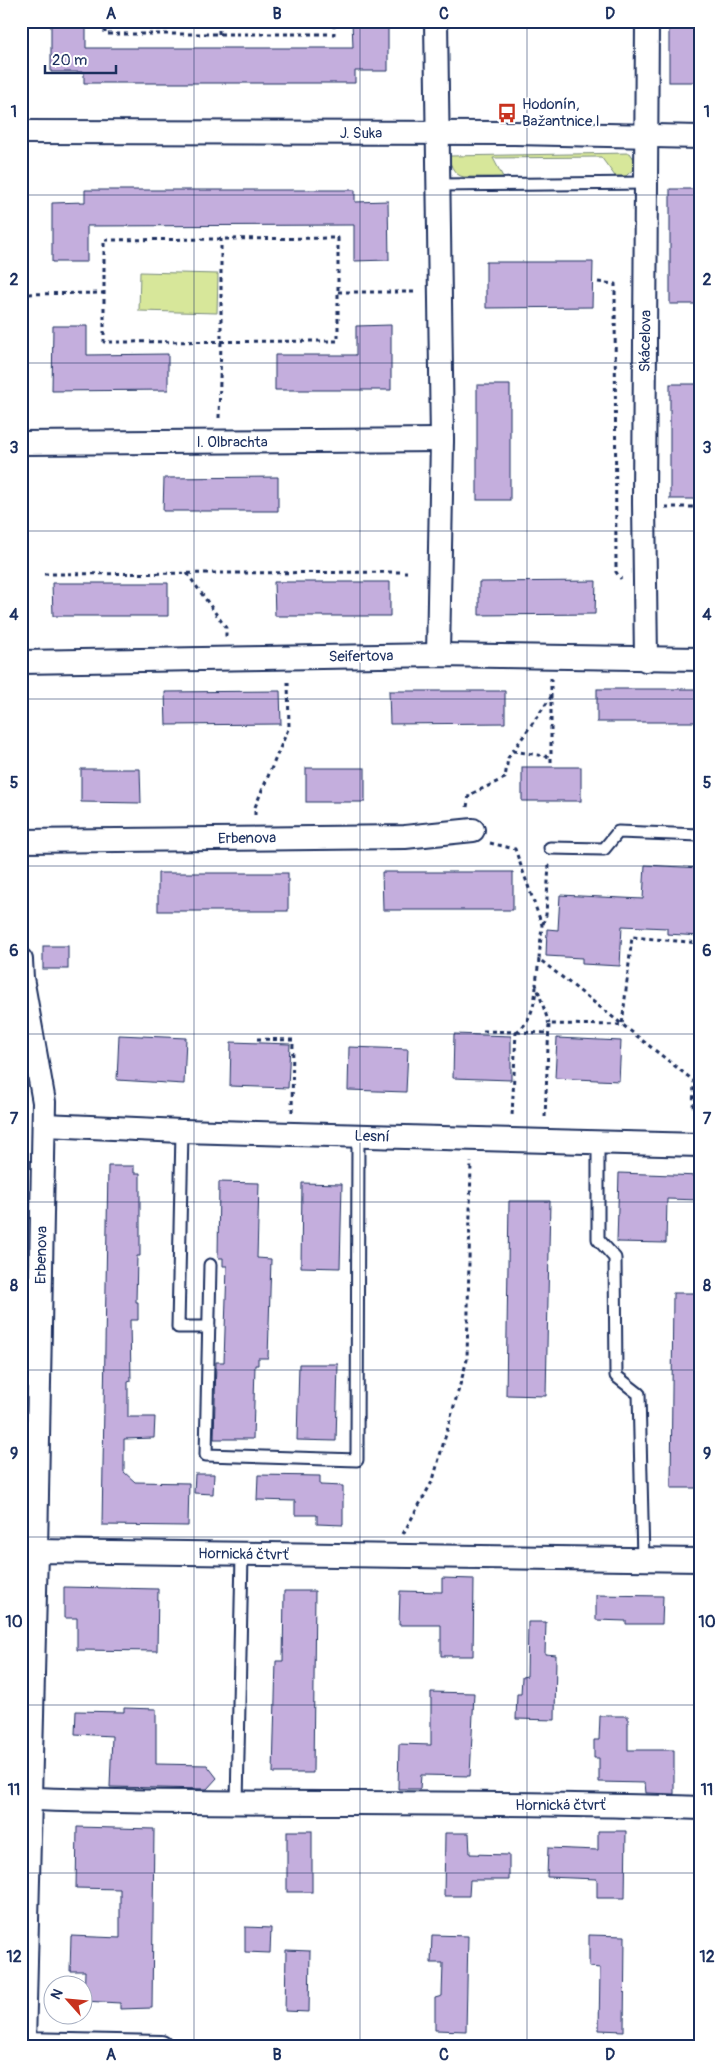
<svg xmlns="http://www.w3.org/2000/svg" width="721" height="2068" viewBox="0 0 721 2068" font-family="Pangolin,sans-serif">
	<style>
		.grass { fill: #d7e79a; stroke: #798b7c }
		.building { fill: #c4aedd; stroke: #1b2f5e }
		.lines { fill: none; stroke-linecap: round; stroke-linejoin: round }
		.lane-casing { stroke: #1b2f5e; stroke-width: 15 }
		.street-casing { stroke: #1b2f5e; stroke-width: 26 }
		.path { stroke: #1b2f5e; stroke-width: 3; stroke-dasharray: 4 4; stroke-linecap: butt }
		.lane { stroke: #fff; stroke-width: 11 }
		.street { stroke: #fff; stroke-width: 22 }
		.grid { fill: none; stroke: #1b2f5e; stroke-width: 1; stroke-opacity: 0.55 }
		.labels { text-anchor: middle; stroke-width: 4; stroke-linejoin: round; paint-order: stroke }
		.poi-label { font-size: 15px; fill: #1b2f5e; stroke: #fff; text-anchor: start }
		.street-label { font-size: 15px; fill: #1b2f5e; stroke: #fff }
		.neatline { fill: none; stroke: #1b2f5e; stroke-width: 2 }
		.grid-label { font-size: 16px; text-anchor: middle; font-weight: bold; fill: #1b2f5e }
	</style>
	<rect width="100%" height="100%" fill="#fff"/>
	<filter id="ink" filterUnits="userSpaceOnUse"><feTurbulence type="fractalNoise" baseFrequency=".02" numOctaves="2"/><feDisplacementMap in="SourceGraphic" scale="10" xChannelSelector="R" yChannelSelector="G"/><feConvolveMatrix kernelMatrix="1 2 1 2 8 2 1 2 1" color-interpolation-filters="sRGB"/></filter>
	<g filter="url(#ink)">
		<g class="grass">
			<path d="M630,153l8,12 -12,11h-11l-14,-19 -108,1 10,19h-39c-10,-2 -12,-10 -16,-19l2,-2z"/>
			<path d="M140,272l78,2 -1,39 -78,-2z"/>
		</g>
		<g class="building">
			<path d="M51,21h35v27h267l-1,-27h36v50h-33v12h-271v-11h-33z"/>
			<rect x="669" y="21" width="31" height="61"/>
			<rect x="670" y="189" width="30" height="115"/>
			<path d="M85,190h270v12l33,-1 1,59 -35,1v-36l-267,1v36h-35v-59l33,-1z"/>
			<path d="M486,262h107l-1,45 -106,1z"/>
			<path d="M391,325v65h-116v-35h81v-29z"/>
			<path d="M53,326h34v29l81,-1v36l-116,1z"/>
			<rect x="670" y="384" width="30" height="115"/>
			<rect x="477" y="385" width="33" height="115"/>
			<path d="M278,477v34h-115l1,-33z"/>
			<path d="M596,581l-1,33 -116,1v-33z"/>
			<path d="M274,582h116v34h-115z"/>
			<path d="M52,583h116v33h-115z"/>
			<rect x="597" y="689" width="103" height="33"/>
			<path d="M280,691l1,33 -115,1 -1,-33z"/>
			<path d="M389,691h116v32l-115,1z"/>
			<rect x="522" y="767" width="59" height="34"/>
			<rect x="306" y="768" width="59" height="34"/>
			<path d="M81,769h59l1,34 -60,-1z"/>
			<path d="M645,865l55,3v68l-33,-2v-6l-45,-2 -2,40 -38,-2v-6l-36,-2 1,-27 11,1 2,-35 83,4z"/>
			<path d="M382,872h131v38h-130z"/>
			<rect x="158" y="873" width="130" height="38"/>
			<rect x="43" y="946" width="25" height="23"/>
			<path d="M454,1034l57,2v44l-58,-2z"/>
			<path d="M119,1035l67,3 -2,46 -67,-4z"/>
			<path d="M557,1038l64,3 -2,40 -64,-3z"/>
			<path d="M231,1042l59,2 -2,44 -58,-2z"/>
			<path d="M349,1047l59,2 -2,43 -58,-2z"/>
			<path d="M108,1166h26v7h6v83h-3l-1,46h2v18h-8l1,61 -3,1v35h27l-1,21 -30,1v33l11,10 54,1 -1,43 -86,-1z"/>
			<path d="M619,1173l81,3v24l-33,-1 -1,44 -49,-1z"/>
			<path d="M219,1182l40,1 -2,75 14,1 -3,99h-10v7h-3l-2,74h-39l2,-77h8l3,-96h-4v-8h-5z"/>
			<path d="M302,1183l40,1 -2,84 -39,-1z"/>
			<path d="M509,1201h41l-4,195 -40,-1z"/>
			<path d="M673,1293h27v195h-29z"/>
			<path d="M299,1364h39l-2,77 -39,-1z"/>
			<path d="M195,1474h19l-1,20 -19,-1z"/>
			<path d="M258,1475l62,1v9l23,1v39l-26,-1v-9h-22v-14l-38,-1z"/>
			<path d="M442,1578l32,1 -1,77h-32v-31h-42l1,-34 42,1z"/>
			<path d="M64,1587l94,2 -1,62 -80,-1v-32h-13z"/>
			<path d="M284,1591h31l-2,182h-40l3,-112h7z"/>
			<path d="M596,1595l67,1 -1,28h-36v-3l-30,-1z"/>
			<path d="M528,1622h18l-1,32 11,1 -1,65 -39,-1 1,-25h4l1,-17 5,-1z"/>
			<path d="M431,1692l43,1 -4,83 -49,-1 -1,14h-22l1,-45 32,1z"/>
			<path d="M124,1708l32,1v55l51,1 10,13 -10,11 -97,-2 2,-51 -37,-2 1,-23 48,1z"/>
			<path d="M600,1716h28v34h46v44l-28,-1 -1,-10 -46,-1v-24h-5v-18h5z"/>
			<path d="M77,1827l77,2 -2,179 -32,1v-6l-36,-2 1,-30h-15l1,-35 49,2v-49l-44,-1z"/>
			<rect x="287" y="1831" width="25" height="61"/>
			<path d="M598,1831h28l-1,67h-28v-19l-50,-2 1,-29 50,2z"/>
			<path d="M445,1833h24l1,21 39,1v25h-39l-1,16h-25z"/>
			<path d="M245,1927l26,1 -1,25 -25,-1z"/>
			<path d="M432,1935l36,1 -2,95 -31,-1v-32l7,-2 1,-33h-12z"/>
			<path d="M589,1935l36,1 -1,95 -25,-1 1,-62 -11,-1z"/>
			<path d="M286,1950l24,1 -1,61 -24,-1z"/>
		</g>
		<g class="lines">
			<defs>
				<g id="lane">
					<path d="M437,185l209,-2"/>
					<path d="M550,848l54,1 14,-17 82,3"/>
					<path d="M182,1131l-4,196h31"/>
					<path d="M598,1143v96l17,19 1,118 23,18 4,165"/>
					<path d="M210,1265l-4,190 151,5 1,-325"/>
					<path d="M237,1804l5,-250"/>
				</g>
				<g id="street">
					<path d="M436,21l6,419 -4,215"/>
					<path d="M21,132l493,1 186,4"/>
					<path d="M21,443l421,-3"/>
					<path d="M646,660l-2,-157 3,-482"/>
					<path d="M21,662l417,-7 262,4"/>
					<path d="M21,841l384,-4 68,-7"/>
					<path d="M21,960l1,18 22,124 -8,449"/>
					<path d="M44,1125l138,6 518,14"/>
					<path d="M32,1799c222,7 445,1 668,9"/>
					<path d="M161,2047l-137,-3 12,-493 664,9"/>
				</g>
			</defs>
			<use href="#lane" class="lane-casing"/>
			<use href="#street" class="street-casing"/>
			<g class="path">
				<path d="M105,21v13h229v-13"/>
				<path d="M219,34v-13"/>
				<path d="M338,238v103l-234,1v-102z"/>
				<path d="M598,282l17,2 1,288 5,7"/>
				<path d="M338,292h78"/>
				<path d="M21,294l83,-1"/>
				<path d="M219,418l2,-76v-103"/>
				<path d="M665,507h35"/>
				<path d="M187,573l39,55v9"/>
				<path d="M44,574l363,-2"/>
				<path d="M513,751l38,6"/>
				<path d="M551,762v-84"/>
				<path d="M467,807l2,-12 36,-17 3,-20 43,-61"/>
				<path d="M255,815v-8l34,-80 -1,-46"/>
				<path d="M490,843l25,6 27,76 -3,34 155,122 -1,29"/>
				<path d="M543,924l3,-9 3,-51"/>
				<path d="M539,959l-3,25 13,40"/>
				<path d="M483,1031l33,1 -4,84"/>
				<path d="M516,1032c15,-9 19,-29 20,-45"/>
				<path d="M517,1032l31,1"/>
				<path d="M257,1039l36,1 -1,73"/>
				<path d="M545,1117l4,-93 73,1 10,-88 68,6"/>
				<path d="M403,1534l30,-54 34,-120 4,-198"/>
			</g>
			<use href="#lane" class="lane"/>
			<use href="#street" class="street"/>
		</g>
	</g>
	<path class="grid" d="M194,21v2026M360,21v2026M527,21v2026M21,195h679M21,363h679M21,531h679M21,699h679M21,866h679M21,1034h679M21,1202h679M21,1370h679M21,1537h679M21,1705h679M21,1873h679"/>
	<defs>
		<symbol id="bus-bare" viewBox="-9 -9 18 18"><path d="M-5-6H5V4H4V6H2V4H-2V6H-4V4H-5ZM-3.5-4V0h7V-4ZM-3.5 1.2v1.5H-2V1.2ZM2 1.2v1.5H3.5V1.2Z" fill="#c8321e" stroke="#fff" stroke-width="2.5" paint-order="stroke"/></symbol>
	</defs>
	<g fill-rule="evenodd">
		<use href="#bus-bare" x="493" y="99" width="28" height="28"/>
	</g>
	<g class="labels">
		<g class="poi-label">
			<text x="522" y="109">Hodonín,<tspan x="522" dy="17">Bažantnice I</tspan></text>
		</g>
		<g class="street-label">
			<text x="361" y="138">J. Suka</text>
			<text transform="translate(645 341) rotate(-89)" y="5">Skácelova</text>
			<text x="232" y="447">I. Olbrachta</text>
			<text transform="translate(361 656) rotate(-1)" y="5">Seifertova</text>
			<text transform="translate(247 838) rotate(-1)" y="5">Erbenova</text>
			<text transform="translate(372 1136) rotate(2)" y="5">Lesní</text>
			<text transform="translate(41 1255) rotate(-89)" y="5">Erbenova</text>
			<text transform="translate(244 1554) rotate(1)" y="5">Hornická čtvrť</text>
			<text x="561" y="1810">Hornická čtvrť</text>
		</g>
	</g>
	<rect width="721" height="2068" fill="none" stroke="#fff" stroke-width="55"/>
	<g transform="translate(68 2000) rotate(297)"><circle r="24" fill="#ffffff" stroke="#a4acbf"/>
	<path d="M0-4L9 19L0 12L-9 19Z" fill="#c8321e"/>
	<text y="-8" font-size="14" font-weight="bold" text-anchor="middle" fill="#1b2f5e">N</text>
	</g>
	<path d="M45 65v8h71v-8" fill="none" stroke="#1b2f5e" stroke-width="2.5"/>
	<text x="52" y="65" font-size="15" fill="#1b2f5e" stroke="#ffffff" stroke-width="4" paint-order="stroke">20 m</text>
	<rect x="28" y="28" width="666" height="2012" class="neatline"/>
	<g class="grid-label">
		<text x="111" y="19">A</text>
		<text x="277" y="19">B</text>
		<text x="444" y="19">C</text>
		<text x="610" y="19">D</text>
		<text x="14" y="117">1</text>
		<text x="707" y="117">1</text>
		<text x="14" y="285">2</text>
		<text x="707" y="285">2</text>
		<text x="14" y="453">3</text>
		<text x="707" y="453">3</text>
		<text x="14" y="620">4</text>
		<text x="707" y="620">4</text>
		<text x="14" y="788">5</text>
		<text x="707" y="788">5</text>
		<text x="14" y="956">6</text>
		<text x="707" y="956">6</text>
		<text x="14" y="1124">7</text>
		<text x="707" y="1124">7</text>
		<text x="14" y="1291">8</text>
		<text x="707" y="1291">8</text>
		<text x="14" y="1459">9</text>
		<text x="707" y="1459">9</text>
		<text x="14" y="1627">10</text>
		<text x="707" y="1627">10</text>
		<text x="14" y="1795">11</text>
		<text x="707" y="1795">11</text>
		<text x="14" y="1962">12</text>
		<text x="707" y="1962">12</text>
		<text x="111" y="2060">A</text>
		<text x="277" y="2060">B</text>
		<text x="444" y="2060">C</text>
		<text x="610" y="2060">D</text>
	</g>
</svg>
